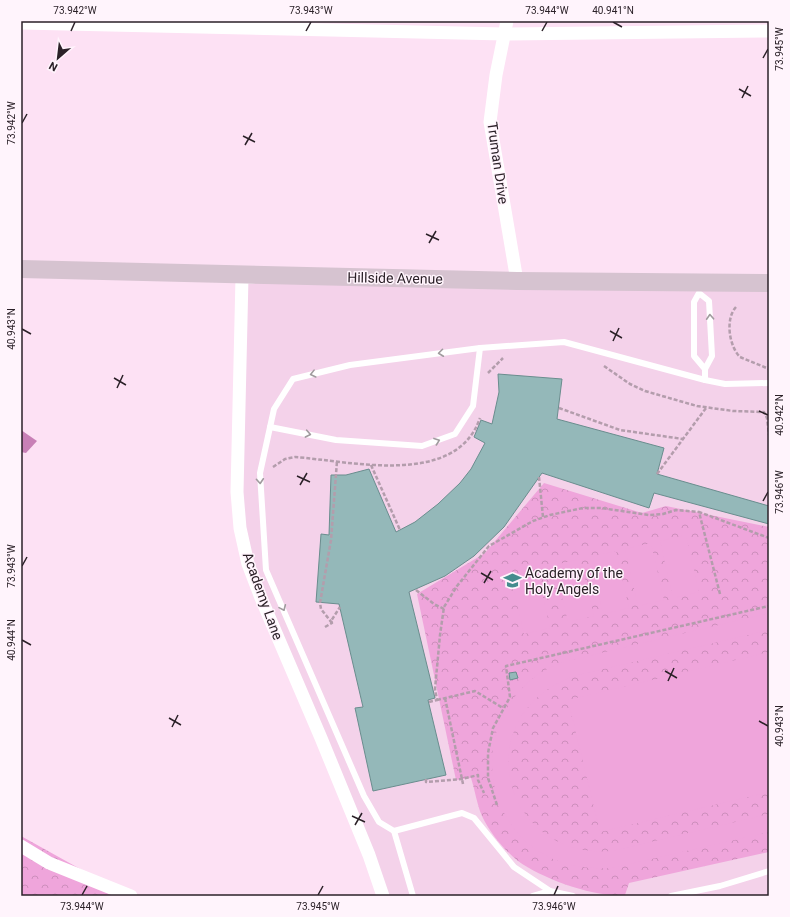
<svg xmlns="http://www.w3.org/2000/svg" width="790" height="917" viewBox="0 0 790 917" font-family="Roboto,sans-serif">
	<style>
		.built { fill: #f4d2ea }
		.forest { fill: url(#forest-crowns) }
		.pitch { fill: #efa5db }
		.water { fill: #c880b6 }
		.building { fill: #94b8b9; stroke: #6a8d8e }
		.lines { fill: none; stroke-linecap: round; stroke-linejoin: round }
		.path { stroke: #b39dac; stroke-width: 2.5; stroke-dasharray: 4 2; stroke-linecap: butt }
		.lane { stroke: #fff; stroke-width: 6 }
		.street { stroke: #fff; stroke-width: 13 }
		.secondary { stroke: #d6c3d0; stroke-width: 18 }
		.oneway { stroke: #a09b9e }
		.ticks { fill: none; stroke: #2b2128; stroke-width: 1.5 }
		.labels { text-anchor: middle; stroke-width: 3; stroke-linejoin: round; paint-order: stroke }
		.street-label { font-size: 14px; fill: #2b2128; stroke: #fff4fc }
		.poi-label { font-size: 14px; fill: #2b2128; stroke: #fff4fc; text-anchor: start }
		.neatline { fill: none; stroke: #2b2128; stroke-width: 1.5 }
		.ticks-label { font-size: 10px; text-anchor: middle; fill: #2b2128 }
	</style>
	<defs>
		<pattern id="forest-crowns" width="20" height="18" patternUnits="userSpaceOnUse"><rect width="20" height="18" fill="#efa5db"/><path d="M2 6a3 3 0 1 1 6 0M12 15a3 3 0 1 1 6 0" fill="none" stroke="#cd8ebc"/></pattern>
	</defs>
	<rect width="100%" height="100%" fill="#fde1f4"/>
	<path class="built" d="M242,277l527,7v612h-386l-143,-368z"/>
	<g class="forest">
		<path d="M544,483l98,30 24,-7 103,21v325l-140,31 -4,12c-30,3 -82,-16 -107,-34 -14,-11 -28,-28 -36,-45 -5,-11 -7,-26 -11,-38l-15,2 -39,-186 68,-41z"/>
		<path d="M21,836l97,54 -3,6h-94z"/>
	</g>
	<g class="pitch">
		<path d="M686,535l13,57 -26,6 -13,-57z"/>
		<path d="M651,543l13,57 -26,6 -13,-57z"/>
		<path d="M616,551l13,57 -26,6 -13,-57z"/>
		<path d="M580,559l14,57 -26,6 -14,-57z"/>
		<path d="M537,571l13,57 -26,6 -13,-57z"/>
		<path d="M769,613v17l-191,45c-111,34 -81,185 34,176l157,-37v18l-157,36c-22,1 -44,-1 -65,-12 -59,-31 -73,-111 -30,-162 13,-16 30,-27 50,-33z"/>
		<path d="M769,652v140l-169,40 -32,-132z"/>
	</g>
	<path class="water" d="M21,430l16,11 -11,12 -5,-1z"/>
	<g class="building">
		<path d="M498,374l64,5 -5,40 107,29 -7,26 112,32v18l-115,-31 -5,15 -107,-35 -38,54 -30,29 -29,20 -36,16 26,106 -7,2 18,75 -73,16 -18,-83 8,-1 -24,-103 -23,-2 5,-68 8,1 2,-60h15l23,-6 27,63 19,-10 23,-18 22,-21 11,-14 14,-26 -11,-6 7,-17 11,4 7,-32z"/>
		<path d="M516,672l2,6 -8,2 -1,-7z"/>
	</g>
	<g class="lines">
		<g class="path">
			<path d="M736,307c-11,12 -7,39 4,50l29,12"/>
			<path d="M604,366l26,18 15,7 52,15 36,5 31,1 3,6 2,17"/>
			<path d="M488,373l15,-15"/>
			<path d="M559,408l61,22 63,9"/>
			<path d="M371,465l29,65"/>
			<path d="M273,467l12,-8 10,-2c55,4 161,31 185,-39"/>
			<path d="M657,474l49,-66"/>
			<path d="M539,477l4,40"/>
			<path d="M416,590l18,14 10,5"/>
			<path d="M720,594l-21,-82 70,26"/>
			<path d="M332,623l-11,-14 -1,-6 11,-63 6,-79"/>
			<path d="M325,627l7,-4 -1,-2 9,-14"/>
			<path d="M445,698l18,86"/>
			<path d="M437,700l38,-9 28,17"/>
			<path d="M429,702l8,-2 -2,-11 5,-54 4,-28 13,-21 32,-40 44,-25 17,-6 33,-7h18l48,7 14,-1 13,-4 23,2"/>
			<path d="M426,779v3l36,-3 16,-4v5l6,13"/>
			<path d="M497,805l-9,-27v-25l5,-25 17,-31 -4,-31 263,-60"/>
		</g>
		<g class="lane">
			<path d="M705,369l-11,-13v-54l5,-9 10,8 3,55 -7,13v11l20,4 44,-1"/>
			<path d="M270,427l66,13 86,6 33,-12 18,-28 7,-58"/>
			<path d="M394,831l-15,-9 -15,-26 -98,-226 -6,-97 14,-64 19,-30 57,-14 130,-17 84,-6 141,38"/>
			<path d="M413,896l-19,-65 68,-18 12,5 40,49 36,24 23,5"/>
			<path d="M533,896l17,-5"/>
			<path d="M671,896l49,-10 49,-15"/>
		</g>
		<g class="street">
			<path d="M507,21l-11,54 -6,47 27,159"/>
			<path d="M21,23l483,11 265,-3"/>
			<path d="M252,277h-10l-5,215 3,36 8,36 13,34 60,140 48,117 14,41"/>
			<path d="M21,846l28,17 82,33"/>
		</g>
		<path class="secondary" d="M21,269l496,12 252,2"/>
	</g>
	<defs><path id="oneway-chevron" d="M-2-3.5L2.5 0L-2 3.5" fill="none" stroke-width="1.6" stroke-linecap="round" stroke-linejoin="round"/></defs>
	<g class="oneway">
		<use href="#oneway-chevron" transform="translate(710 317) rotate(-93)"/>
		<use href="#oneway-chevron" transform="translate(441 353) rotate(173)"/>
		<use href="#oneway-chevron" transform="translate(313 374) rotate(166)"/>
		<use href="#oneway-chevron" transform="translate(308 434) rotate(11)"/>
		<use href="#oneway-chevron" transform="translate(437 441) rotate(-20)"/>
		<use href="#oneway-chevron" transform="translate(260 481) rotate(86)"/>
		<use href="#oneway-chevron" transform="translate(283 608) rotate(66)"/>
	</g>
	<path class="ticks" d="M613,22l9,5M71,31l4,-9M306,31l5,-9M542,31l5,-9M763,58l5,-9M739,89l12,7M742,98l6,-12M22,123l5,-9M243,136l12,6M245,145l7,-12M426,234l13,6M429,243l7,-12M22,329l9,5M610,331l12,7M613,341l6,-13M114,378l12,7M117,388l6,-13M759,411l9,4M297,476l13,6M300,485l7,-12M763,501l5,-9M22,566l5,-9M481,573l12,7M484,583l7,-12M22,640l9,5M665,671l12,7M668,681l6,-13M169,718l12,7M759,721l9,5M172,727l6,-12M352,816l13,6M355,825l7,-12M82,895l5,-9M318,895l5,-9M554,895l4,-9"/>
	<defs>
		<symbol id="school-bare" viewBox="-9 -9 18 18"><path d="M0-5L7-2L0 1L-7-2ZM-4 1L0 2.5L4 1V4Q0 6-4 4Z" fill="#448c8e" stroke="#fff4fc" stroke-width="2.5" paint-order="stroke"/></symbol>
	</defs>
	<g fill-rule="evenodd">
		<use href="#school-bare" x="500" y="568" width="25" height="25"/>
	</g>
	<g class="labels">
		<g class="street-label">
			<text transform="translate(498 163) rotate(82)" y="5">Truman Drive</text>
			<text transform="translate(395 278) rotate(1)" y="5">Hillside Avenue</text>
			<text transform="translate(263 596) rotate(70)" y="5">Academy Lane</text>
		</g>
		<g class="poi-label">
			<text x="525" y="578">Academy of the<tspan x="525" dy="16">Holy Angels</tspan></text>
		</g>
	</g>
	<rect width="790" height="917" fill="none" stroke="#fff4fc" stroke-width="44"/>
	<g transform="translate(58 58) rotate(208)" stroke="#fff4fc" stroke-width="3" paint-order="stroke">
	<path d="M0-3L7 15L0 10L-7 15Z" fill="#2b2128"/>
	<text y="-6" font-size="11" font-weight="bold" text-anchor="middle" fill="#2b2128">N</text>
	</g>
	<rect x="22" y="22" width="746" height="873" class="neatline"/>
	<g class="ticks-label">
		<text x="75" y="14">73.942°W</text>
		<text x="311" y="14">73.943°W</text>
		<text x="547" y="14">73.944°W</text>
		<text x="613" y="14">40.941°N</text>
		<text transform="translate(779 49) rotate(-90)" y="4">73.945°W</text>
		<text transform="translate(11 123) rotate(-90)" y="4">73.942°W</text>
		<text transform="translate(11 329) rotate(-90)" y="4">40.943°N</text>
		<text transform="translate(779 415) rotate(-90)" y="4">40.942°N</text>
		<text transform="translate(779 492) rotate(-90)" y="4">73.946°W</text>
		<text transform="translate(11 566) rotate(-90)" y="4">73.943°W</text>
		<text transform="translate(11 640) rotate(-90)" y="4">40.944°N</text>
		<text transform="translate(779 726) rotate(-90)" y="4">40.943°N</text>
		<text x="82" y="910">73.944°W</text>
		<text x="318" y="910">73.945°W</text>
		<text x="554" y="910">73.946°W</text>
	</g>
</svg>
